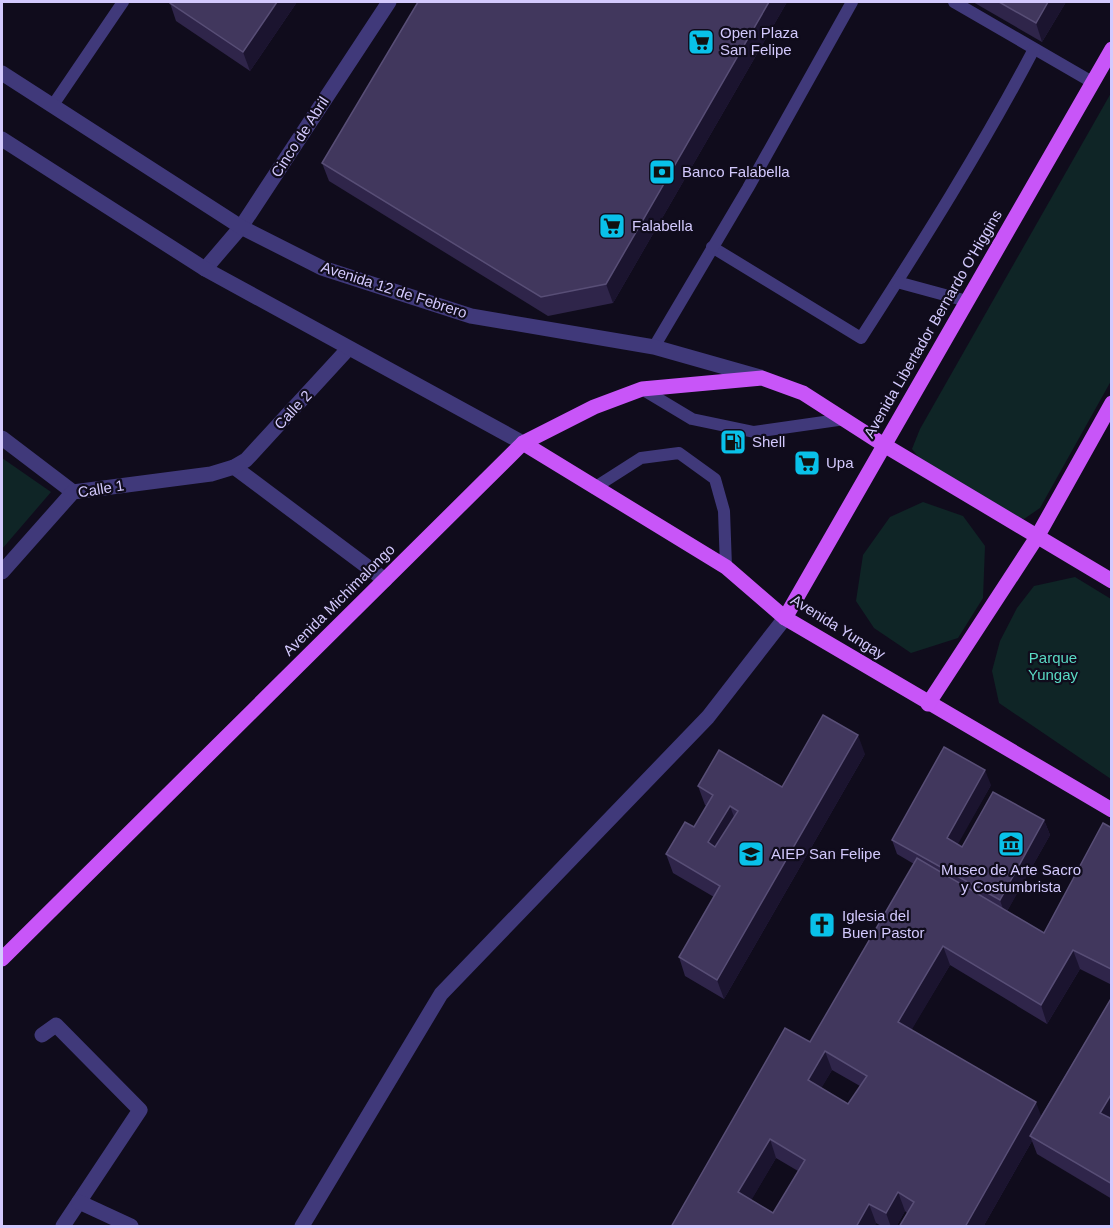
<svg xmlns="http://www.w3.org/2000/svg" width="1113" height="1228" viewBox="0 0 1113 1228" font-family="Helvetica,sans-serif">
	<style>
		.park { fill: #0f2526 }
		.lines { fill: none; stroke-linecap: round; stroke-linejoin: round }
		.service { stroke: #40397a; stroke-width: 12 }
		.minor { stroke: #40397a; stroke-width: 15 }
		.tertiary { stroke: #40397a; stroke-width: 15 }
		.primary { stroke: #c855f8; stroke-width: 15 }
		.wall { fill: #2f254a; fill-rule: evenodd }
		.shaded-wall { fill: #1b142f }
		.building { fill: #41375d; stroke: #584e76; stroke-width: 1.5; fill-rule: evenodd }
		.labels { text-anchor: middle; stroke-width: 4.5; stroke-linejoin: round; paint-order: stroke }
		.poi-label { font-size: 15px; fill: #d3c9fd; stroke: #100c1c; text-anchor: start }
		.street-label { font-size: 15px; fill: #d3c9fd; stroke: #100c1c }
		.park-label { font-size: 15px; fill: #59d9c3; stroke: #100c1c }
	</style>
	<rect width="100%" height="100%" fill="#100c1c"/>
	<g class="park">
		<path d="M1111,93v288l-71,127 -16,11 -20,-6 -80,-49 -12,-15 8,-20z"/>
		<path d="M2,458l49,34 -49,57z"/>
		<path d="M923,502l40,14 22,30 -2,52 -25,40 -47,15 -37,-25 -18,-27 7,-46 27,-38z"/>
		<path d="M1075,577l36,22v180l-112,-76 -7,-32 8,-30 17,-33 17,-22z"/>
	</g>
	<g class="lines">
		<g class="service">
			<path d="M954,2l138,80"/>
			<path d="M53,105l70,-103"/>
			<path d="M712,247l149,91c61,-95 121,-190 173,-289"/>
			<path d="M897,282l70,19"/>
			<path d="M654,347l94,-159 104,-186"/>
			<path d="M642,389l50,30 62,13 91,-13"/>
			<path d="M594,488l47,-30 38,-5 36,26 9,32 2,56"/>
		</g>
		<g class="minor">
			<path d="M205,269l36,-42 148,-225"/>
			<path d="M2,438l71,54"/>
			<path d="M234,467l151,113"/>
			<path d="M2,572l71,-80 138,-18 23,-7 12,-7 102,-111"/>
			<path d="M42,1035l14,-10 84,85 -77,116"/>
			<path d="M79,1202l52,24"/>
			<path d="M302,1226l139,-232 267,-277 77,-99"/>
		</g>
		<g class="tertiary">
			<path d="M2,73l239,154 81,41 149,48 183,31 106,30"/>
			<path d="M2,139l203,130 318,174"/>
		</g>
		<g class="primary">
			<path d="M523,443l203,124 59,51 327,192"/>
			<path d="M785,618l327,-569"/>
			<path d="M928,704l109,-167 75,-134"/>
			<path d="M2,959l521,-516 71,-36 48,-18 120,-11 41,15 81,52 228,136"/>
		</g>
	</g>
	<g class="wall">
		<path d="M297,2l-47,69 -74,-50 -6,-18z"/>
		<path d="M418,2h369l-174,301 -65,13 -219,-135 -7,-18z"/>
		<path d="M973,2h93l-24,40z"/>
		<path d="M865,754l-141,245 -39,-23 -6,-19 35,-60 -41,-24 -7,-19 28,-27 13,-21 -2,-1 -7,-19 84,1z"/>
		<path d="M991,785l-34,59 5,3 82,-27 6,15 -43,76 37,22 68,-105v157l-32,-16 -33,55 -97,-59 -39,65 130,86 71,-119v202l-75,-45 -5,-13 -49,86h-84l8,-14 -2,-2 -9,16h-13l-7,-4 -2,4h-203l139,-185 104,-178 -17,-10 -5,-14zM832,1070l28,16 -12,18 -27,-16zM776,1158l22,13 -25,42 -22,-13z"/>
	</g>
	<g class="shaded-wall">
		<path d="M277,2h20l-47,69 -7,-19z"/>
		<path d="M769,2h18l-174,301 -7,-19z"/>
		<path d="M1048,2h18l-24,40 -6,-19z"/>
		<path d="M858,735l7,19 -141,245 -7,-19z"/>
		<path d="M985,770l6,15 -38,68 -6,-15z"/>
		<path d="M730,806l7,19 -23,36 -6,-19z"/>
		<path d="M1044,820l6,15 -45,80 -5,-15z"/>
		<path d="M943,946l7,19 -45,76 -7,-19z"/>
		<path d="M1073,950l7,19 -33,55 -6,-19z"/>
		<path d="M825,1051l7,19 -17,29 -7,-19z"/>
		<path d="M1112,1093v30l-12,-10z"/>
		<path d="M1036,1102l7,19 -13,15 2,5 -49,86h-18z"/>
		<path d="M770,1139l6,19 -31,53 -7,-19z"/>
		<path d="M898,1192l7,19 -9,16h-5l-5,-14z"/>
		<path d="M869,1204l7,19 -2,4h-18z"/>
	</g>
	<g class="building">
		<path d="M170,2h107l-34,50 -73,-49z"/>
		<path d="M418,2h351l-163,282 -65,13 -219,-134z"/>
		<path d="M999,2h49l-12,21z"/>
		<path d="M823,715l35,20 -141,245 -38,-23 41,-71 -54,-32 19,-32 9,5 19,-32 -15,-9 21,-36 63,37zM730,806l8,5 -23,36 -7,-5z"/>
		<path d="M944,747l41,23 -38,68 15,9 31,-55 51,28 -44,80 -108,-60z"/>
		<path d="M1103,823l9,5 -1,141 -38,-19 -32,55 -98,-59 -45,76 138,80 -71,125h-66l15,-25 -16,-10 -12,21 -17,-9 -13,23h-185l114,-199 25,14 107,-184 127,75zM825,1051l42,25 -19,28 -40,-24zM770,1139l35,21 -32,53 -35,-21z"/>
		<path d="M1112,997v96l-12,20 12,6v65l-82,-48z"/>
	</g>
	<defs>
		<symbol id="supermarket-square" viewBox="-11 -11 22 22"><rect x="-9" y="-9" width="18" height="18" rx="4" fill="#09c1e9" stroke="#100c1c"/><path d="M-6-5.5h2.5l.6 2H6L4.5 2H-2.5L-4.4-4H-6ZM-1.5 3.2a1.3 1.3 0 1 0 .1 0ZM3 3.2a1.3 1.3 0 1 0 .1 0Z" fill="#111"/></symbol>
		<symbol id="bank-square" viewBox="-11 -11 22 22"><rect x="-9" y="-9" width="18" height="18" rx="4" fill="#09c1e9" stroke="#100c1c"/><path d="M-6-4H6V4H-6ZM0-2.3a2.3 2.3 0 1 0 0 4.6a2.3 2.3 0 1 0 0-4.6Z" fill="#111"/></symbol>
		<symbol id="fuel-square" viewBox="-11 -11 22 22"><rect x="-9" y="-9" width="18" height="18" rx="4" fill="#09c1e9" stroke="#100c1c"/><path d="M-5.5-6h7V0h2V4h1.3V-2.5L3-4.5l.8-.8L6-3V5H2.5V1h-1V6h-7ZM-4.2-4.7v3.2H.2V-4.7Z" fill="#111"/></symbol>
		<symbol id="museum-square" viewBox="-11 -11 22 22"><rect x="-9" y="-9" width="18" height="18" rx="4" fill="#09c1e9" stroke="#100c1c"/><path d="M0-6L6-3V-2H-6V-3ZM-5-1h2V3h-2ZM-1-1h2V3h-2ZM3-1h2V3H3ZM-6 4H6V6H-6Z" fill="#111"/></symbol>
		<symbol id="university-square" viewBox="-11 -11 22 22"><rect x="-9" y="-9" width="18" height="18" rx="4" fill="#09c1e9" stroke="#100c1c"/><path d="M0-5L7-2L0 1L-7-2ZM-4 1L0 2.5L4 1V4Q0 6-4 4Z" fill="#111"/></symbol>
		<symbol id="church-square" viewBox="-11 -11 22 22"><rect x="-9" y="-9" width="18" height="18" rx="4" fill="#09c1e9" stroke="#100c1c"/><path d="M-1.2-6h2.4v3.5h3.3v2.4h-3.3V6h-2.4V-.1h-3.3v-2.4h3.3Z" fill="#111"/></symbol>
	</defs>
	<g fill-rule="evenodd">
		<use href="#supermarket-square" x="686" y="27" width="30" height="30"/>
		<use href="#bank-square" x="647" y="157" width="30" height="30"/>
		<use href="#supermarket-square" x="597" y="211" width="30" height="30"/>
		<use href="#fuel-square" x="718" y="427" width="30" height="30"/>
		<use href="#supermarket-square" x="792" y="448" width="30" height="30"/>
		<use href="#museum-square" x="996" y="829" width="30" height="30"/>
		<use href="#university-square" x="736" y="839" width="30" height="30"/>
		<use href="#church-square" x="807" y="910" width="30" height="30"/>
	</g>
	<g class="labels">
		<g class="poi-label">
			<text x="720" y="38">Open Plaza<tspan x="720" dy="17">San Felipe</tspan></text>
			<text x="682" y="177">Banco Falabella</text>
			<text x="632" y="231">Falabella</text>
			<text x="752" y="447">Shell</text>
			<text x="826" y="468">Upa</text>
			<text x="771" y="859">AIEP San Felipe</text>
			<text x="1011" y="875" text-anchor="middle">Museo de Arte Sacro<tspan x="1011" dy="17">y Costumbrista</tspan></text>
			<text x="842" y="921">Iglesia del<tspan x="842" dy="17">Buen Pastor</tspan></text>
		</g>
		<g class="street-label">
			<text transform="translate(300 137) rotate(-57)" y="5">Cinco de Abril</text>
			<text transform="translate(394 290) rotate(18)" y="5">Avenida 12 de Febrero</text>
			<text transform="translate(933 324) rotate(-60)" y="5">Avenida Libertador Bernardo O'Higgins</text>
			<text transform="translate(293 410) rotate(-47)" y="5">Calle 2</text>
			<text transform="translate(101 489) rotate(-9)" y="5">Calle 1</text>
			<text transform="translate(339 600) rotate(-45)" y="5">Avenida Michimalongo</text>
			<text transform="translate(838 627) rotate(32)" y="5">Avenida Yungay</text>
		</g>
		<g class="park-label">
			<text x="1053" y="663">Parque<tspan x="1053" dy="17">Yungay</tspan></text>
		</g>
	</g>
	<rect width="1113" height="1228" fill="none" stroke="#d3c9fd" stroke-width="6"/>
</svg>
